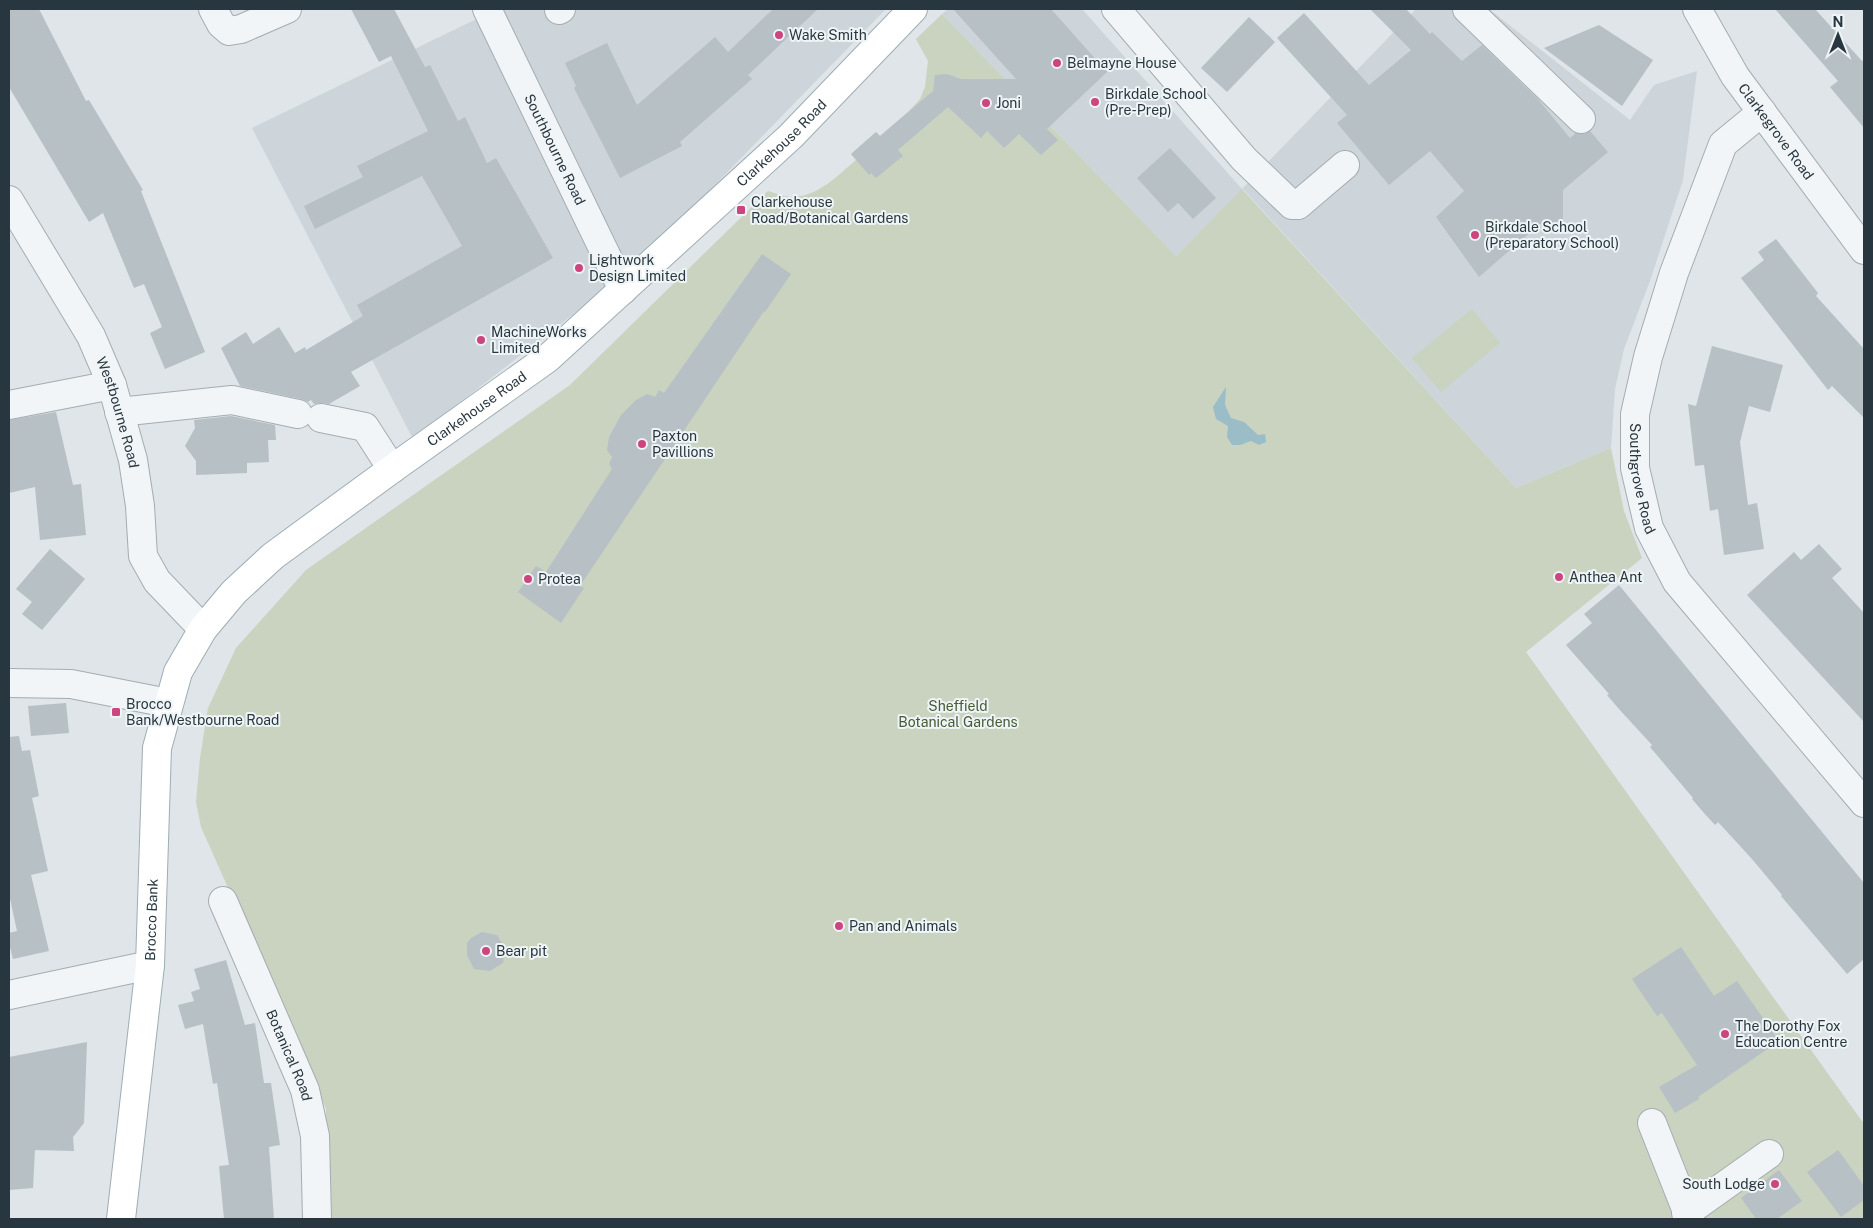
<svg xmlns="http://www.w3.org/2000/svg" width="1873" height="1228" viewBox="0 0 1873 1228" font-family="'Public Sans',sans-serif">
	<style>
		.built { fill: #cdd5da }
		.green { fill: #cad2c0 }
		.water { fill: #9abdc8 }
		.building { fill: #b7c0c5 }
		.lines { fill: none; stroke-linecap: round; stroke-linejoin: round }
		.minor-casing { stroke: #a4adb2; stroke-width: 30 }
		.major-casing { stroke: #9fadb4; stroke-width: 30 }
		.minor { stroke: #f2f5f7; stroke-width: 28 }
		.major { stroke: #fff; stroke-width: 28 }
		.poi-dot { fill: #cd457f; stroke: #eff4f6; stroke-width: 2 }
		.labels { text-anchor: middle; stroke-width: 4; stroke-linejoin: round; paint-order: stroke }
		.poi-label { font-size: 14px; fill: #28373f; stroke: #eff4f6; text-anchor: start }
		.street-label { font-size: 14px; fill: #28373f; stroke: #eff4f6 }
		.park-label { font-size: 14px; fill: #475b36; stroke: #eff4f6 }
	</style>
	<rect width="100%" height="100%" fill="#dfe5e8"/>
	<g class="built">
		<path d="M497,9h389l-247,254 -226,176 -161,-311z"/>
		<path d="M948,9h134l160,180 174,-180h73l141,111 24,-35 43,-14 -14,109 -33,101 -26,68 -9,40 -4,59 -95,40 -273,-299 -67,67 -234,-242z"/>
	</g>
	<g class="green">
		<path d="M942,14l234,242 66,-67 274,299 95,-40 13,63 18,47 -116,94 338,472v95h-1537l-1,-110 -125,-282 -5,-25 4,-44 8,-50 28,-60 70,-78 264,-185 198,-194c7,2 16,6 23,6 27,0 46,-21 65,-37l-5,-6 25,-22 4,4 29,-25 11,-12 5,-12 3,-26 -12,-22z"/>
		<path d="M1472,309l28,34 -59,49 -29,-34z"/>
	</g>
	<path class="water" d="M1226,387l-1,18 6,13 13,4 14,13 7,-1 1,8 -7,3 -8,-4 -11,4h-8l-5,-8 1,-11 -12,-7 -3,-12z"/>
	<g class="building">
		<path d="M9,9h30l47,92 3,-1 54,90 -2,1 64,161 -40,17 -15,-36 12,-6 -18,-43 -10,4 -31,-75 -14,9 -80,-135z"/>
		<path d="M351,9h43l31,58 5,-2 28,56 7,-4 22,46 9,-5 57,100 -202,114 9,14 -31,18 -5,-1 -10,1 -3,-4 -3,2 -7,-3 -61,-13 -19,-38 25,-16 7,12 26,-17 16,26 10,-6 1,3 57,-34 -6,-11 105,-59 -40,-70 -107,53 -11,-23 59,-29 -6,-11 71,-35 -37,-75 -12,6z"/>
		<path d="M773,9h45l-70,66 4,4 -72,63 2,4 -62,32 -46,-90 2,-2 -11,-23 42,-20 30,62 78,-68 13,15z"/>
		<path d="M953,9h98l56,63 -60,57 11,11 -17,15 -22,-21 -15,14 -17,-17 -6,7 -33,-31 -50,43 5,6 -27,22 -5,-5 -2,2 -18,-21 25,-22 4,4 53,-45 2,-16 12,-1 14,5h55z"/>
		<path d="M1370,9h36l24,25 2,-2 30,29 20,-16 55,53 33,40 6,-5 9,1 5,-3 18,21 -45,38v29l-12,8 -11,-3 -61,53 -43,-60 28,-26 -34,-40 -41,34 -52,-62 10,-8 -70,-77 27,-25 65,72 42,-35z"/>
		<path d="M1775,9h40l47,52 2,-2v69l-34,-41 8,-6z"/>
		<path d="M1249,17l26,25 -48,50 -26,-24z"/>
		<path d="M1599,25l54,35 -31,46 -78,-58z"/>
		<path d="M1170,148l46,50 -23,21 -15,-16 -10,9 -31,-34z"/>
		<path d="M1776,239l42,54 -2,3 48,53v69l-32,-32 -4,4 -87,-112 23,-18 -6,-8z"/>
		<path d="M762,254l29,20 -26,38 -1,-1 -184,275 4,2 -23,35 -43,-31 18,-26 10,6 66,-103 -3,-5 3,-7 -5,-7 2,-13 12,-22 15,-15 11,-6 8,3 4,-7 5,3z"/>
		<path d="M1712,346l71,19 -13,47 -21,-6 -9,36 8,63 9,-2 7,46 -40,6 -6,-46 -8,2 -6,-46 -9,1 -7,-62 8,2z"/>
		<path d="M56,412l17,73 8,-1 5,51 -46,5 -5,-53 -26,6v-73z"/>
		<path d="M231,416l44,9 1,15h-8l1,22 -22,1v10l-51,2v-14l-11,-15 10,-18 -1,-8z"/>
		<path d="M1819,544l23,25 -10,9 32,35v109l-117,-127 47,-43 7,8z"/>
		<path d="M50,549l35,30 -43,51 -20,-16 10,-12 -16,-13z"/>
		<path d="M1619,585l245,298v76l-17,15 -66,-78 1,-1 -30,-36 -34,-37 -3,3 -11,-12 -12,-14 1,-1 -43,-51 2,-2 -33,-36 -12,-14 2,-1 -43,-49 26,-22 -8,-9z"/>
		<path d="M66,703l3,30 -38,3 -3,-30z"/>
		<path d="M19,736l3,15 8,-1 9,46 -7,2 16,73 -17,4 18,76 -36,8 -4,-16v-10l8,-2 -8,-37v-157z"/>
		<path d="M482,932l15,3 8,13 -2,15 -13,8 -16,-2 -7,-14v-12l4,-5z"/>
		<path d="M1681,947l33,49 23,-15 42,60 -81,56 1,2 -24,14 -16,-26 38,-22 -35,-52 -5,3 -25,-37z"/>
		<path d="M226,960l19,65 10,-2 9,60h7l9,62 -11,2 5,72h-50l-5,-53 10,-1 -12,-82 -4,1 -10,-60 -18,5 -7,-24 16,-4 -3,-9 9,-3 -6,-20z"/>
		<path d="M87,1042l-3,81 -11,14 1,14 -39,-1 -2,38 -24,2v-133z"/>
		<path d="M1838,1150l26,36v14l-23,17 -34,-45z"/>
		<path d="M1779,1170l23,31 -25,18h-21l-15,-21z"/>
	</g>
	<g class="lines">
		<defs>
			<g id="minor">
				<path d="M213,9l8,15 8,7 12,-2 46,-20"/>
				<path id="s1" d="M487,9l136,281"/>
				<path d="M1116,9l128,150 48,46h6l47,-40"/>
				<path d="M1467,9l114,110"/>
				<path id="s2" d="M1697,9l38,67 129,174"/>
				<path d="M559,10l2,-1"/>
				<path id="s3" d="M1762,112l-39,32 -49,129 -26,84 -13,57v54l14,60 28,54 187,221"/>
				<path id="s4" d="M9,200l82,136 21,49 21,75 7,46 3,50 14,25 46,48"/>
				<path d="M9,405l103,-20"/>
				<path d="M119,412l113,-12 66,14"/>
				<path d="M321,418l44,9 27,42"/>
				<path d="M9,683l62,1 97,19"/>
				<path id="s5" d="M223,901l82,189 10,46 2,83"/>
				<path d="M9,995l141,-30"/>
				<path d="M1652,1123l38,96"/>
				<path d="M1686,1213l83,-59"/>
			</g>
			<g id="major">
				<path id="s6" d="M121,1219l29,-254 7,-217 21,-76 25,-43 31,-37 39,-36 119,-87 156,-111 243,-222 122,-127"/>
			</g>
		</defs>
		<use href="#minor" class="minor-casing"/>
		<use href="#major" class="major-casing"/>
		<use href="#minor" class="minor"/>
		<use href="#major" class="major"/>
	</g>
	<g class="poi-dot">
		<circle cx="779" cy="35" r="5"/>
		<circle cx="1057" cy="63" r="5"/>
		<circle cx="1095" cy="102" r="5"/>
		<circle cx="986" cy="103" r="5"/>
		<rect x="736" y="205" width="10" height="10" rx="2.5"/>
		<circle cx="1475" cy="235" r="5"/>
		<circle cx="579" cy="268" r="5"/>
		<circle cx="481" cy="340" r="5"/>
		<circle cx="642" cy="444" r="5"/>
		<circle cx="1559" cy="577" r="5"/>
		<circle cx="528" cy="579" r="5"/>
		<rect x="111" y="707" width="10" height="10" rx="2.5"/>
		<circle cx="839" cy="926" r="5"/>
		<circle cx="486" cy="951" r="5"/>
		<circle cx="1725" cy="1034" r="5"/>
		<circle cx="1775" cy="1184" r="5"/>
	</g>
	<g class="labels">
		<g class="poi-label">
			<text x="789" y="40">Wake Smith</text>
			<text x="1067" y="68">Belmayne House</text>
			<text x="1105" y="99">Birkdale School<tspan x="1105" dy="16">(Pre-Prep)</tspan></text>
			<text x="996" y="108">Joni</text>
			<text x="751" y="207">Clarkehouse<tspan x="751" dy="16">Road/Botanical Gardens</tspan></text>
			<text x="1485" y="232">Birkdale School<tspan x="1485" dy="16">(Preparatory School)</tspan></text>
			<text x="589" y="265">Lightwork<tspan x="589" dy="16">Design Limited</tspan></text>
			<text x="491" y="337">MachineWorks<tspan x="491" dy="16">Limited</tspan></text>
			<text x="652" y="441">Paxton<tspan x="652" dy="16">Pavillions</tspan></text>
			<text x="1569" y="582">Anthea Ant</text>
			<text x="538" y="584">Protea</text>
			<text x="126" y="709">Brocco<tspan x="126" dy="16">Bank/Westbourne Road</tspan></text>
			<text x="849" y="931">Pan and Animals</text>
			<text x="496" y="956">Bear pit</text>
			<text x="1735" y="1031">The Dorothy Fox<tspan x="1735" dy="16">Education Centre</tspan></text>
			<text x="1765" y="1189" text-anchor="end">South Lodge</text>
		</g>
		<g class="street-label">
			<text dy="5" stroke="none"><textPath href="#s2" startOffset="146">Clarkegrove Road</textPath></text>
			<text dy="5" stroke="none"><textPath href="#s6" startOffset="1359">Clarkehouse Road</textPath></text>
			<text dy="5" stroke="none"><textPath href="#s1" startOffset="156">Southbourne Road</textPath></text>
			<text dy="5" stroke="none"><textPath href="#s6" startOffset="954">Clarkehouse Road</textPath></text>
			<text dy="5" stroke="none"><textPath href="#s4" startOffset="240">Westbourne Road</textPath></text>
			<text dy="5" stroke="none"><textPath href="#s3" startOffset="400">Southgrove Road</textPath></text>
			<text dy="5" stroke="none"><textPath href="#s6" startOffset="301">Brocco Bank</textPath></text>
			<text dy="5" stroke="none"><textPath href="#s5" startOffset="168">Botanical Road</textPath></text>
		</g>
		<g class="park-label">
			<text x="958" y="711">Sheffield<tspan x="958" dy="16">Botanical Gardens</tspan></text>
		</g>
	</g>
	<rect width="1873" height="1228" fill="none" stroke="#28373f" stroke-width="20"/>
	<g transform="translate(1838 35)" stroke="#eff4f6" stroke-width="4" paint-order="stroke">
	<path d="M0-4L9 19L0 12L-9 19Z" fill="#28373f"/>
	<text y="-8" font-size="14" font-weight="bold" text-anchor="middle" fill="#28373f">N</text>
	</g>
</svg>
